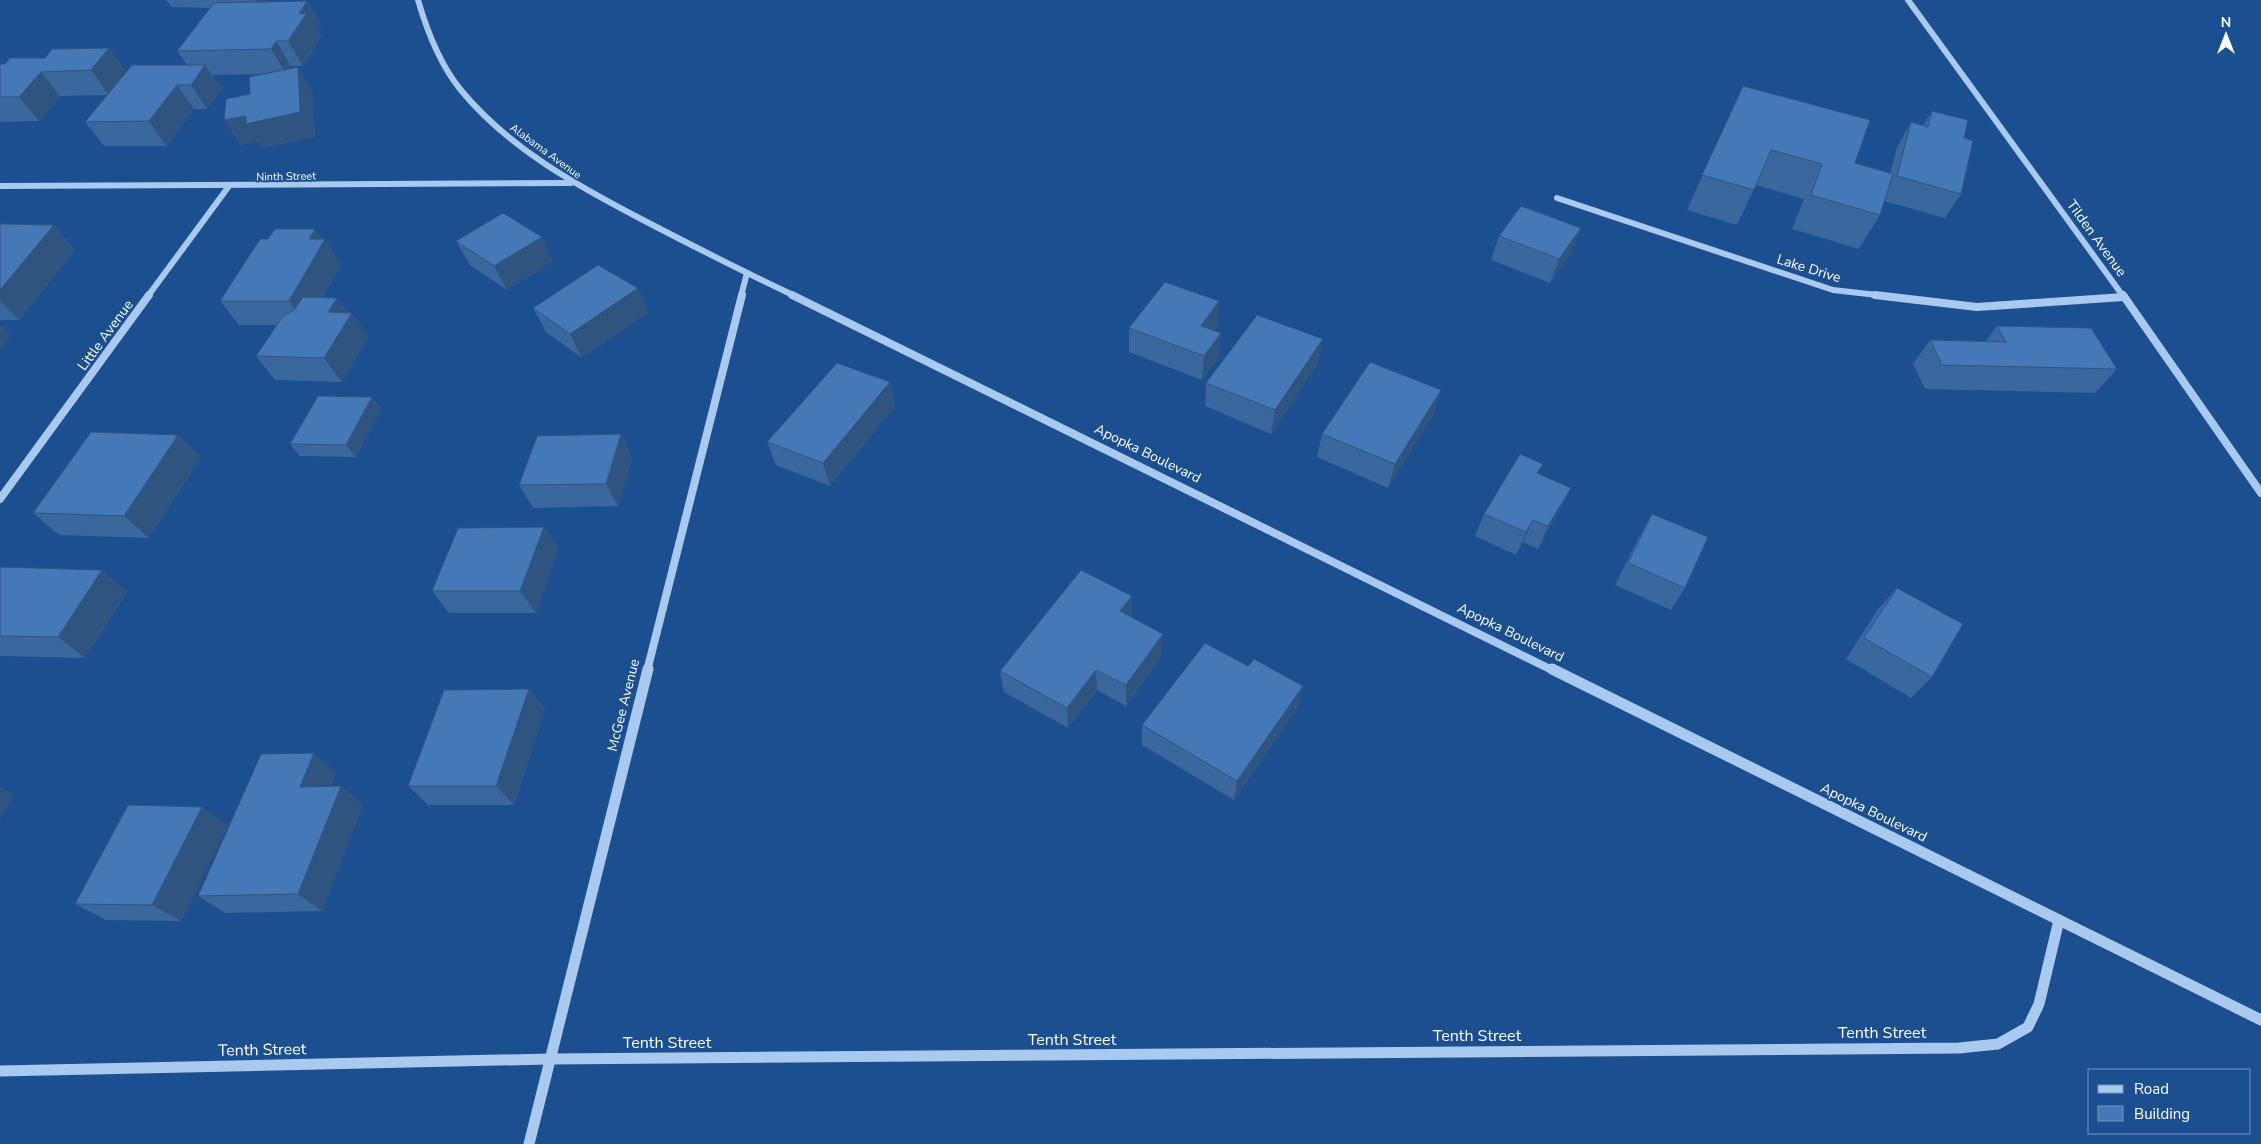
<svg xmlns="http://www.w3.org/2000/svg" width="2261" height="1144" viewBox="0 0 2261 1144" font-family="'Nunito Sans',sans-serif">
	<style>
		.lines { fill: none; stroke-linecap: round; stroke-linejoin: round }
		.minor-far2 { stroke: #a9c9ee; stroke-width: 6 }
		.minor-far1 { stroke: #a9c9ee; stroke-width: 8 }
		.minor { stroke: #a9c9ee; stroke-width: 11 }
		.wall { fill: #3a679d }
		.shaded-wall { fill: #305480 }
		.building { fill: #4478b7; stroke: #305480 }
		.labels { text-anchor: middle; stroke-width: 4; stroke-linejoin: round; paint-order: stroke }
		.far-street-label { font-size: 11px; fill: #fff; stroke: #1b4f8f }
		.street-label { font-size: 14px; fill: #fff; stroke: #1b4f8f }
		.near-street-label { font-size: 16px; fill: #fff; stroke: #1b4f8f }
	</style>
	<rect width="100%" height="100%" fill="#1b4f8f"/>
	<g class="lines">
		<g class="minor-far2">
			<path d="M418,0c9,31 21,63 42,89 48,59 116,96 183,131 50,26 101,52 152,76"/>
			<path d="M1908,0l215,296"/>
			<path d="M0,186l571,-3"/>
			<path d="M1557,198l276,92 53,6"/>
			<path d="M148,296l81,-110"/>
			<path d="M741,296l6,-23"/>
		</g>
		<g class="minor-far1">
			<path d="M792,295l762,376"/>
			<path d="M1875,295l102,12 147,-10"/>
			<path d="M2123,295l138,198"/>
			<path d="M0,499l149,-204"/>
			<path d="M647,671l95,-376"/>
		</g>
		<g class="minor">
			<path d="M1552,669l709,351"/>
			<path d="M0,1071l550,-12 1409,-11 39,-4 30,-17 11,-23 20,-84"/>
			<path d="M529,1144l119,-475"/>
		</g>
	</g>
	<g class="wall">
		<path d="M166,0h101l-2,2 42,-1 14,24 -4,5 4,7 -18,29h-12l-2,3 23,22 3,45 -53,12 -4,-7 -17,4 -17,-25 26,-26 15,-20 -53,1 10,14 -15,20h-13l-28,37h-62l-19,-24 23,-27 -48,1 -21,25 -39,1v-58h5l104,-16 17,24 61,-7 -10,-14 33,-43 -39,-1z"/>
		<path d="M1743,86l112,77 35,10 7,-26 14,-25 12,3 9,-14 32,27 -3,56 -16,24 -61,-17 -4,14 -21,34 -67,-20 12,-30 -48,-14 -19,40 -50,-15z"/>
		<path d="M0,224l54,1 21,25 -56,70h-19z"/>
		<path d="M315,229l7,10 19,25 -19,34h15l10,15 21,24 -26,45 -67,-2 -19,-24 21,-31h-38l-19,-24 48,-62z"/>
		<path d="M1499,236l73,16 -22,31 -59,-23z"/>
		<path d="M456,241l97,20 -46,29 -37,-25z"/>
		<path d="M638,288l10,24 -66,46 -36,-26 -13,-24z"/>
		<path d="M1218,325l-4,5 5,27 -17,23 -73,-28v-24z"/>
		<path d="M1997,326l120,43 -22,24 -170,-4 -12,-25 17,-24 56,1z"/>
		<path d="M1318,363l-47,71 -66,-28 1,-23z"/>
		<path d="M890,382l5,24 -65,80 -54,-21 -9,-23z"/>
		<path d="M1441,390l-7,23 -46,75 -71,-31 5,-23z"/>
		<path d="M372,397l9,12 -25,48 -56,-1 -10,-12z"/>
		<path d="M621,434l11,24 -14,48 -85,2 -14,-23z"/>
		<path d="M178,435l22,23 -51,80 -90,-3 -26,-22z"/>
		<path d="M1539,474l32,14 -11,22 -22,39 -15,-7 -7,13 -41,-19 9,-22z"/>
		<path d="M1652,514l33,74 -14,22 -56,-25 24,-48z"/>
		<path d="M544,527l14,22 -22,64h-87l-17,-22z"/>
		<path d="M0,567l127,25 -42,66 -85,-2z"/>
		<path d="M1897,588l35,89 -21,21 -65,-39 32,-50z"/>
		<path d="M1132,617l30,38 -36,51 -29,-16 -29,38 -64,-36 -4,-21z"/>
		<path d="M1248,666l55,20 -5,21 -64,93 -92,-55v-20z"/>
		<path d="M545,709l-31,96h-86l-20,-19z"/>
		<path d="M336,773l-5,13h10l22,19 -41,106 -97,2 -27,-17z"/>
		<path d="M228,825l-47,96 -75,-1 -31,-16z"/>
	</g>
	<g class="shaded-wall">
		<path d="M255,0h12l-7,8z"/>
		<path d="M307,1l14,24 -4,5 4,7 -18,29 -15,-25 11,-27z"/>
		<path d="M276,41l15,25 -5,7 -15,-24z"/>
		<path d="M109,48l18,24 -18,23 -18,-25z"/>
		<path d="M205,65l17,24 -15,20 -16,-24z"/>
		<path d="M298,67l14,24 3,45 -53,12 -4,-7 -17,4 -17,-25z"/>
		<path d="M41,72l19,24 -21,25 -20,-24z"/>
		<path d="M177,85l17,24 -28,37 -17,-25z"/>
		<path d="M54,225l21,25 -56,70 -19,-19v-11z"/>
		<path d="M1581,228l-9,24 -22,31 9,-24z"/>
		<path d="M315,229l9,13 1,-3 16,25 -35,61 -17,-24 20,-62z"/>
		<path d="M542,237l11,24 -46,29 -13,-24z"/>
		<path d="M638,288l10,24 -66,46 -12,-24z"/>
		<path d="M337,298l12,19 3,-4 16,24 -26,45 -18,-24 4,-46z"/>
		<path d="M1219,301l-1,24 -18,25 1,-24z"/>
		<path d="M0,324l11,11 -11,15z"/>
		<path d="M1221,333l-2,24 -17,23 2,-24z"/>
		<path d="M1323,339l-5,24 -47,71 4,-24z"/>
		<path d="M890,382l5,24 -65,80 -7,-23z"/>
		<path d="M1441,390l-7,23 -46,75 7,-24z"/>
		<path d="M372,397l9,12 -25,48 -10,-12z"/>
		<path d="M621,434l11,24 -14,48 -12,-22z"/>
		<path d="M178,435l22,23 -51,80 -25,-22z"/>
		<path d="M1571,488l-11,22 -22,39 10,-23z"/>
		<path d="M1533,520l-10,22 -7,13 10,-23z"/>
		<path d="M544,527l14,22 -22,64 -16,-22z"/>
		<path d="M102,570l25,22 -42,66 -27,-21z"/>
		<path d="M1132,596v22l-12,-7z"/>
		<path d="M1163,634l-1,21 -36,51v-21z"/>
		<path d="M1096,670l1,20 -29,38 -1,-20z"/>
		<path d="M1303,686l-5,21 -64,93 3,-19z"/>
		<path d="M529,689l16,20 -31,96 -18,-19z"/>
		<path d="M314,753l22,20 -13,33 -23,-19z"/>
		<path d="M341,786l22,19 -41,106 -24,-17z"/>
		<path d="M0,787l15,8 -15,24z"/>
		<path d="M202,807l26,18 -47,96 -29,-16z"/>
	</g>
	<g class="building">
		<path d="M307,1l-8,13 8,-1 -19,28h-12l-5,8 -94,2 37,-48z"/>
		<path d="M109,48l-18,22 -50,2 -22,25h-19v-33h5l5,-6h35l7,-9z"/>
		<path d="M132,65h73l-14,20h-14l-28,36 -64,1z"/>
		<path d="M298,67l2,45 -54,12v-8l-22,4 2,-21 24,-5 -1,-17z"/>
		<path d="M1743,86l127,34 -15,43 38,11 -13,41 -69,-20 11,-31 -51,-14 -17,40 -52,-15z"/>
		<path d="M1932,111l36,9 -4,18 9,3 -12,53 -64,-18 14,-54 17,5z"/>
		<path d="M1521,206l60,22 -22,31 -60,-23z"/>
		<path d="M503,213l39,24 -48,29 -38,-25z"/>
		<path d="M0,224l54,1 -54,65z"/>
		<path d="M275,229h40l-6,10h16l-36,62h-69l40,-62h8z"/>
		<path d="M598,265l40,23 -68,46 -37,-26z"/>
		<path d="M1165,282l54,19 -18,25 20,7 -17,23 -75,-28z"/>
		<path d="M303,297l34,1 -9,14 24,1 -28,45 -68,-2 27,-40 11,-6z"/>
		<path d="M1257,315l66,24 -48,71 -69,-27z"/>
		<path d="M1997,326l94,2 26,41 -175,-4 -12,-25 76,2z"/>
		<path d="M1370,362l71,28 -46,74 -73,-30z"/>
		<path d="M837,363l53,19 -67,81 -56,-21z"/>
		<path d="M318,396l54,1 -26,48 -56,-1z"/>
		<path d="M91,432l87,3 -54,81 -91,-3z"/>
		<path d="M621,434l-15,50 -87,1 18,-49z"/>
		<path d="M1520,454l23,10 -6,9 34,15 -23,38 -15,-6 -7,12 -42,-18z"/>
		<path d="M1652,514l56,23 -23,51 -57,-25z"/>
		<path d="M544,527l-24,64h-88l26,-63z"/>
		<path d="M0,567l102,3 -44,67 -58,-1z"/>
		<path d="M1081,570l51,26 -12,15 43,23 -37,51 -30,-15 -29,38 -67,-37z"/>
		<path d="M1897,588l66,36 -31,53 -68,-39z"/>
		<path d="M1205,643l43,23 6,-7 49,27 -66,95 -95,-56z"/>
		<path d="M529,689l-33,97h-88l36,-96z"/>
		<path d="M314,753l-14,34 41,-1 -43,108 -100,2 63,-142z"/>
		<path d="M128,805l74,2 -50,98 -77,-1z"/>
	</g>
	<g class="labels">
		<g class="far-street-label">
			<text transform="translate(546 151) rotate(36)" y="4">Alabama Avenue</text>
			<text transform="translate(286 176) rotate(-1)" y="4">Ninth Street</text>
		</g>
		<g class="street-label">
			<text transform="translate(2097 238) rotate(54)" y="5">Tilden Avenue</text>
			<text transform="translate(1809 268) rotate(17)" y="5">Lake Drive</text>
			<text transform="translate(105 335) rotate(-54)" y="5">Little Avenue</text>
			<text transform="translate(1148 453) rotate(26)" y="5">Apopka Boulevard</text>
			<text transform="translate(1511 632) rotate(26)" y="5">Apopka Boulevard</text>
			<text transform="translate(623 705) rotate(-76)" y="5">McGee Avenue</text>
			<text transform="translate(1874 812) rotate(26)" y="5">Apopka Boulevard</text>
		</g>
		<g class="near-street-label">
			<text x="1882" y="1038">Tenth Street</text>
			<text x="1477" y="1041">Tenth Street</text>
			<text x="1072" y="1045">Tenth Street</text>
			<text x="667" y="1048">Tenth Street</text>
			<text transform="translate(262 1049) rotate(-1)" y="6">Tenth Street</text>
		</g>
	</g>
	<rect x="2088" y="1069" width="162" height="65" fill="#1b4f8f" stroke="#7695bc"/>
	<rect x="2098" y="1085" width="25" height="8" fill="#a9c9ee" stroke="#7695bc"/>
	<text x="2134" y="1094" font-size="15" fill="#ffffff">Road</text>
	<rect x="2098" y="1106" width="25" height="15" fill="#4478b7" stroke="#7695bc"/>
	<text x="2134" y="1119" font-size="15" fill="#ffffff">Building</text>
	<g transform="translate(2226 35)" stroke="#1b4f8f" stroke-width="4" paint-order="stroke">
	<path d="M0-4L9 19L0 12L-9 19Z" fill="#ffffff"/>
	<text y="-8" font-size="14" font-weight="bold" text-anchor="middle" fill="#ffffff">N</text>
	</g>
</svg>
